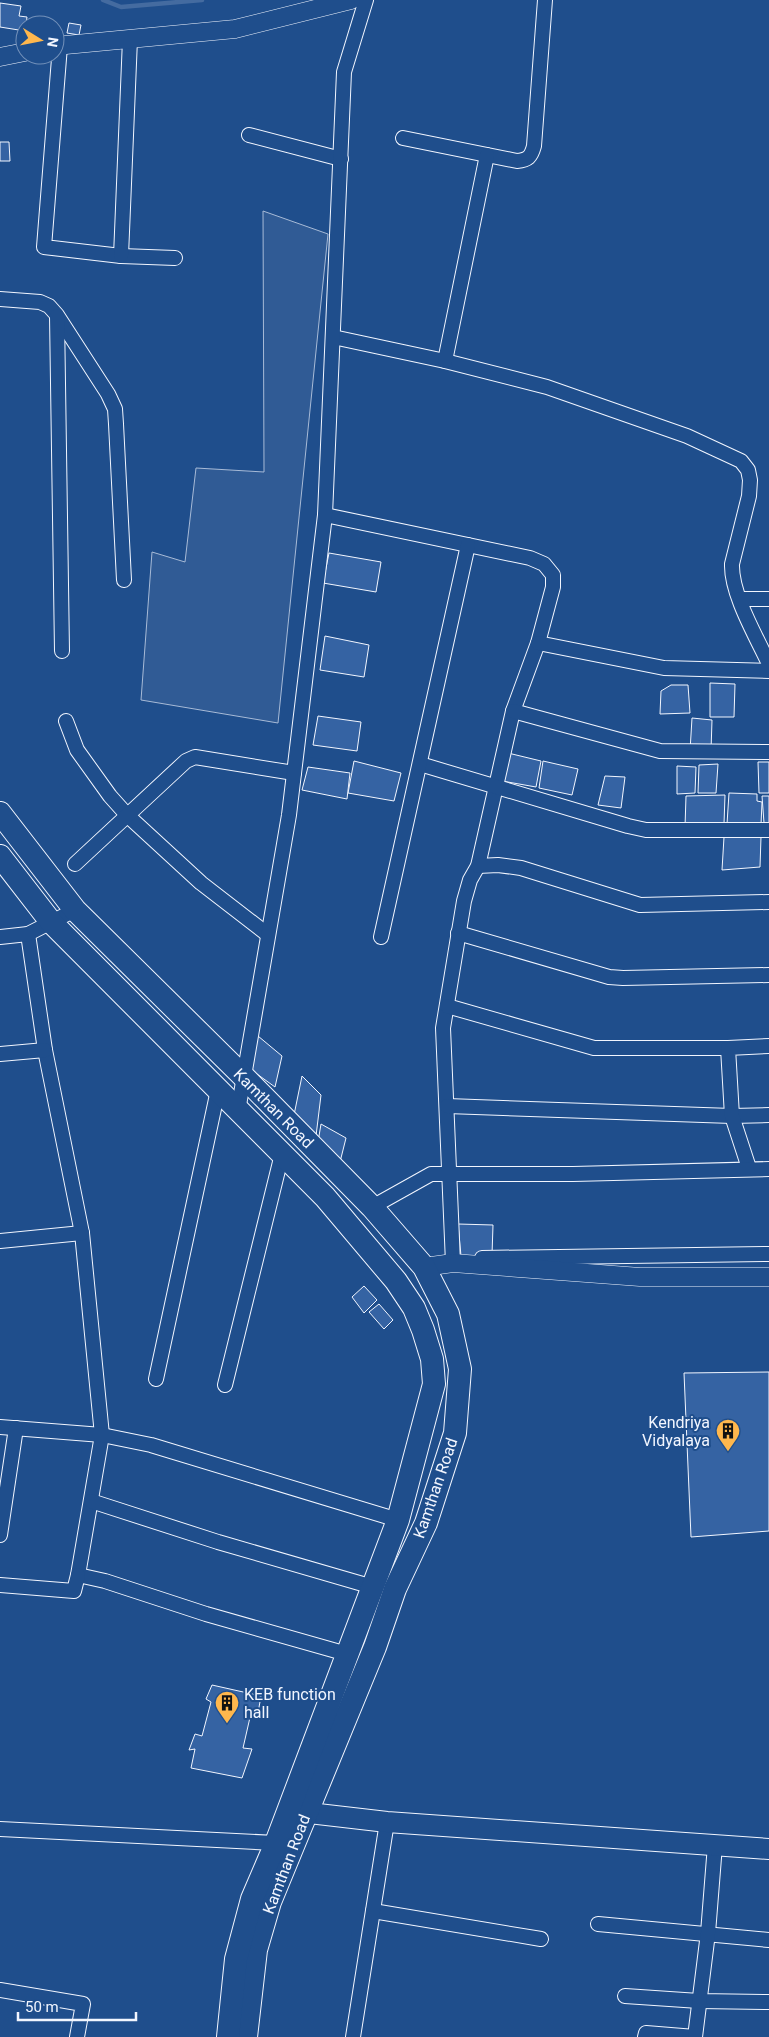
<svg xmlns="http://www.w3.org/2000/svg" width="769" height="2037" viewBox="0 0 769 2037" font-family="Roboto,sans-serif">
	<style>
		.built { fill: #305b95; stroke: #a8bbd7 }
		.lines { fill: none; stroke-linecap: round; stroke-linejoin: round }
		.stream { stroke: #446ba0; stroke-width: 4.5 }
		.building { fill: #3563a3; stroke: #f2f6ff }
		.minor-casing { stroke: #f2f6ff; stroke-width: 16 }
		.tertiary-casing { stroke: #f2f6ff; stroke-width: 19 }
		.secondary-casing { stroke: #f2f6ff; stroke-width: 22 }
		.primary-casing { stroke: #f2f6ff; stroke-width: 24 }
		.minor { stroke: #1f4e8c; stroke-width: 14 }
		.tertiary { stroke: #1f4e8c; stroke-width: 18 }
		.secondary { stroke: #1f4e8c; stroke-width: 20 }
		.primary { stroke: #1f4e8c; stroke-width: 22 }
		.labels { text-anchor: middle; stroke-width: 4; stroke-linejoin: round; paint-order: stroke }
		.street-label { font-size: 16px; fill: #f2f6ff; stroke: #1f4e8c }
		.poi-label { font-size: 16px; fill: #f2f6ff; stroke: #1f4e8c; text-anchor: end }
	</style>
	<rect width="100%" height="100%" fill="#1f4e8c"/>
	<path class="built" d="M263,211l65,23 -50,489 -137,-23 11,-148 33,10 11,-94 68,4z"/>
	<g class="lines">
		<path class="stream" d="M103,0l18,7 81,-7"/>
	</g>
	<g class="building">
		<path d="M0,3l21,3 -2,10 8,1 -2,14 -25,-4z"/>
		<path d="M69,23l12,2 -2,10 -12,-2z"/>
		<path d="M0,142h9l1,19h-10z"/>
		<path d="M329,553l52,9 -5,30 -53,-9z"/>
		<path d="M325,636l44,9 -5,32 -44,-7z"/>
		<path d="M710,683l25,1 -1,33h-24z"/>
		<path d="M671,685h17l2,28 -30,1 1,-23z"/>
		<path d="M318,716l43,6 -4,29 -44,-6z"/>
		<path d="M692,718l20,2 -1,31h-21z"/>
		<path d="M508,753l33,8 -5,26 -34,-6z"/>
		<path d="M354,761l47,12 -7,28 -46,-8z"/>
		<path d="M543,761l35,8 -6,26 -33,-7z"/>
		<path d="M758,762h11v31h-10z"/>
		<path d="M718,764l-2,29h-18l1,-28z"/>
		<path d="M677,766l19,1 -1,26 -18,1z"/>
		<path d="M308,767l42,6 -3,26 -45,-9z"/>
		<path d="M605,776l20,1 -4,31 -23,-3z"/>
		<path d="M729,793l28,1v7l5,1 -1,23 -34,-1z"/>
		<path d="M725,795l-1,29 -39,3 1,-31z"/>
		<path d="M762,796h7v27h-5z"/>
		<path d="M724,837h37l-1,30 -38,3z"/>
		<path d="M258,1036l24,20 -7,31 -25,-18z"/>
		<path d="M302,1076l19,19 -5,41 -22,-21z"/>
		<path d="M321,1124l25,14 -6,24 -22,-20z"/>
		<path d="M458,1224l35,1 -1,30 -31,1z"/>
		<path d="M364,1286l13,14 -13,13 -12,-16z"/>
		<path d="M379,1304l14,16 -9,9 -15,-17z"/>
		<path d="M769,1372v159l-78,6 -7,-164z"/>
		<path d="M212,1685l49,11 -3,17h-7l-8,35 9,1 -10,29 -51,-10 4,-19 -6,1 6,-16 7,2 9,-34 -5,-3z"/>
	</g>
	<g class="lines">
		<defs>
			<g id="minor">
				<path d="M60,46l-16,201 77,9 54,2"/>
				<path d="M249,135l92,24"/>
				<path d="M403,138l114,23c11,-1 14,-4 17,-15l11,-146"/>
				<path d="M121,256l9,-217"/>
				<path d="M0,299l40,3 9,4 8,9 51,79 7,15 1,15 8,156"/>
				<path d="M57,316l5,335"/>
				<path d="M333,337l112,24 102,26 140,49 54,25 7,9 2,10 -1,16 -17,68c-1,30 24,72 37,100"/>
				<path d="M445,361l42,-206"/>
				<path d="M325,515l205,43 14,6 9,11v12l-15,56 -25,68 -35,155 -8,14 -6,21 -21,127 10,235"/>
				<path d="M740,599h29"/>
				<path d="M538,643l126,25 105,3"/>
				<path d="M513,711l147,40 109,1"/>
				<path d="M66,721l11,29 33,46 17,19 74,68 66,51"/>
				<path d="M420,764l208,62 18,4h123"/>
				<path d="M75,864l111,-103 9,-4 99,16"/>
				<path d="M478,866l20,-1 23,3 119,37 129,-3"/>
				<path d="M458,933l151,44 14,1 146,-3"/>
				<path d="M28,934l17,116 37,183 20,202 -24,140 27,6 101,33 141,40"/>
				<path d="M0,937l28,-3 47,-24"/>
				<path d="M381,937l87,-392"/>
				<path d="M447,1006l147,42h134"/>
				<path d="M0,1054l45,-4"/>
				<path d="M447,1106l285,10 37,-1"/>
				<path d="M238,1111l51,-296 36,-300 19,-443 22,-72"/>
				<path d="M749,1168l-17,-52 -4,-68 41,-2"/>
				<path d="M372,1207l59,-33h142l196,-5"/>
				<path d="M0,1241l82,-8"/>
				<path d="M482,1258l287,-4"/>
				<path d="M156,1379l62,-289"/>
				<path d="M225,1385l57,-231"/>
				<path d="M0,1427l102,8 49,10 247,75"/>
				<path d="M91,1501l127,41 155,45"/>
				<path d="M0,1535l16,-107"/>
				<path d="M0,1585l74,6 4,-16"/>
				<path d="M0,1829l276,14"/>
				<path d="M373,1911l168,28"/>
				<path d="M598,1924l171,16"/>
				<path d="M0,1990l83,14 -6,33"/>
				<path d="M625,1996l74,5 70,1"/>
				<path d="M353,2037l34,-215"/>
				<path d="M645,2037l1,-4 49,4"/>
				<path d="M695,2037l13,-104 7,-88"/>
			</g>
			<g id="tertiary">
				<path d="M55,46l180,-17 116,-29"/>
				<path d="M0,57l25,-5"/>
				<path d="M424,1267l29,-4 187,14h129"/>
			</g>
			<path id="secondary" d="M292,1811l95,11 382,27"/>
			<g id="primary">
				<path d="M0,813l75,97 168,166 129,131 52,60 24,47 12,55 -5,64 -29,90 -31,66 -20,58 -105,255 -14,48 -10,87"/>
				<path d="M0,856l51,66 274,275 71,84 18,27 9,22 9,29 2,25 -36,136 -122,323 -24,56 -16,60 -8,78"/>
			</g>
		</defs>
		<use href="#minor" class="minor-casing"/>
		<use href="#tertiary" class="tertiary-casing"/>
		<use href="#secondary" class="secondary-casing"/>
		<use href="#primary" class="primary-casing"/>
		<use href="#minor" class="minor"/>
		<use href="#tertiary" class="tertiary"/>
		<use href="#secondary" class="secondary"/>
		<use href="#primary" class="primary"/>
	</g>
	<defs>
		<symbol id="building-pin" viewBox="-11 -11 22 30"><path d="M0 17L-7.5 6A9.5 9.5 0 1 1 7.5 6Z" fill="#ffb74d" stroke="#1f4e8c"/><path d="M-4-6H4V6H1V3H-1V6H-4ZM-2.5-4.3h1.7v1.8h-1.7ZM.8-4.3h1.7v1.8H.8ZM-2.5-1h1.7V.8h-1.7ZM.8-1h1.7V.8H.8Z" fill="#111"/></symbol>
	</defs>
	<g fill-rule="evenodd">
		<use href="#building-pin" x="714" y="1417" width="28" height="38"/>
		<use href="#building-pin" x="213" y="1689" width="28" height="38"/>
	</g>
	<g class="labels">
		<g class="street-label">
			<text transform="translate(274 1108) rotate(45)" y="6">Kamthan Road</text>
			<text transform="translate(435 1488) rotate(-71)" y="6">Kamthan Road</text>
			<text transform="translate(286 1864) rotate(-69)" y="6">Kamthan Road</text>
		</g>
		<g class="poi-label">
			<text x="710" y="1428">Kendriya<tspan x="710" dy="18">Vidyalaya</tspan></text>
			<text x="244" y="1700" text-anchor="start">KEB function<tspan x="244" dy="18">hall</tspan></text>
		</g>
	</g>
	<g transform="translate(40 40) rotate(100)"><circle r="24" fill="#1f4e8c" stroke="#7391ba"/>
	<path d="M0-4L9 19L0 12L-9 19Z" fill="#ffb74d"/>
	<text y="-8" font-size="14" font-weight="bold" text-anchor="middle" fill="#f2f6ff">N</text>
	</g>
	<path d="M18 2012v8h118v-8" fill="none" stroke="#f2f6ff" stroke-width="2.5"/>
	<text x="25" y="2012" font-size="15" fill="#f2f6ff" stroke="#1f4e8c" stroke-width="4" paint-order="stroke">50 m</text>
</svg>
